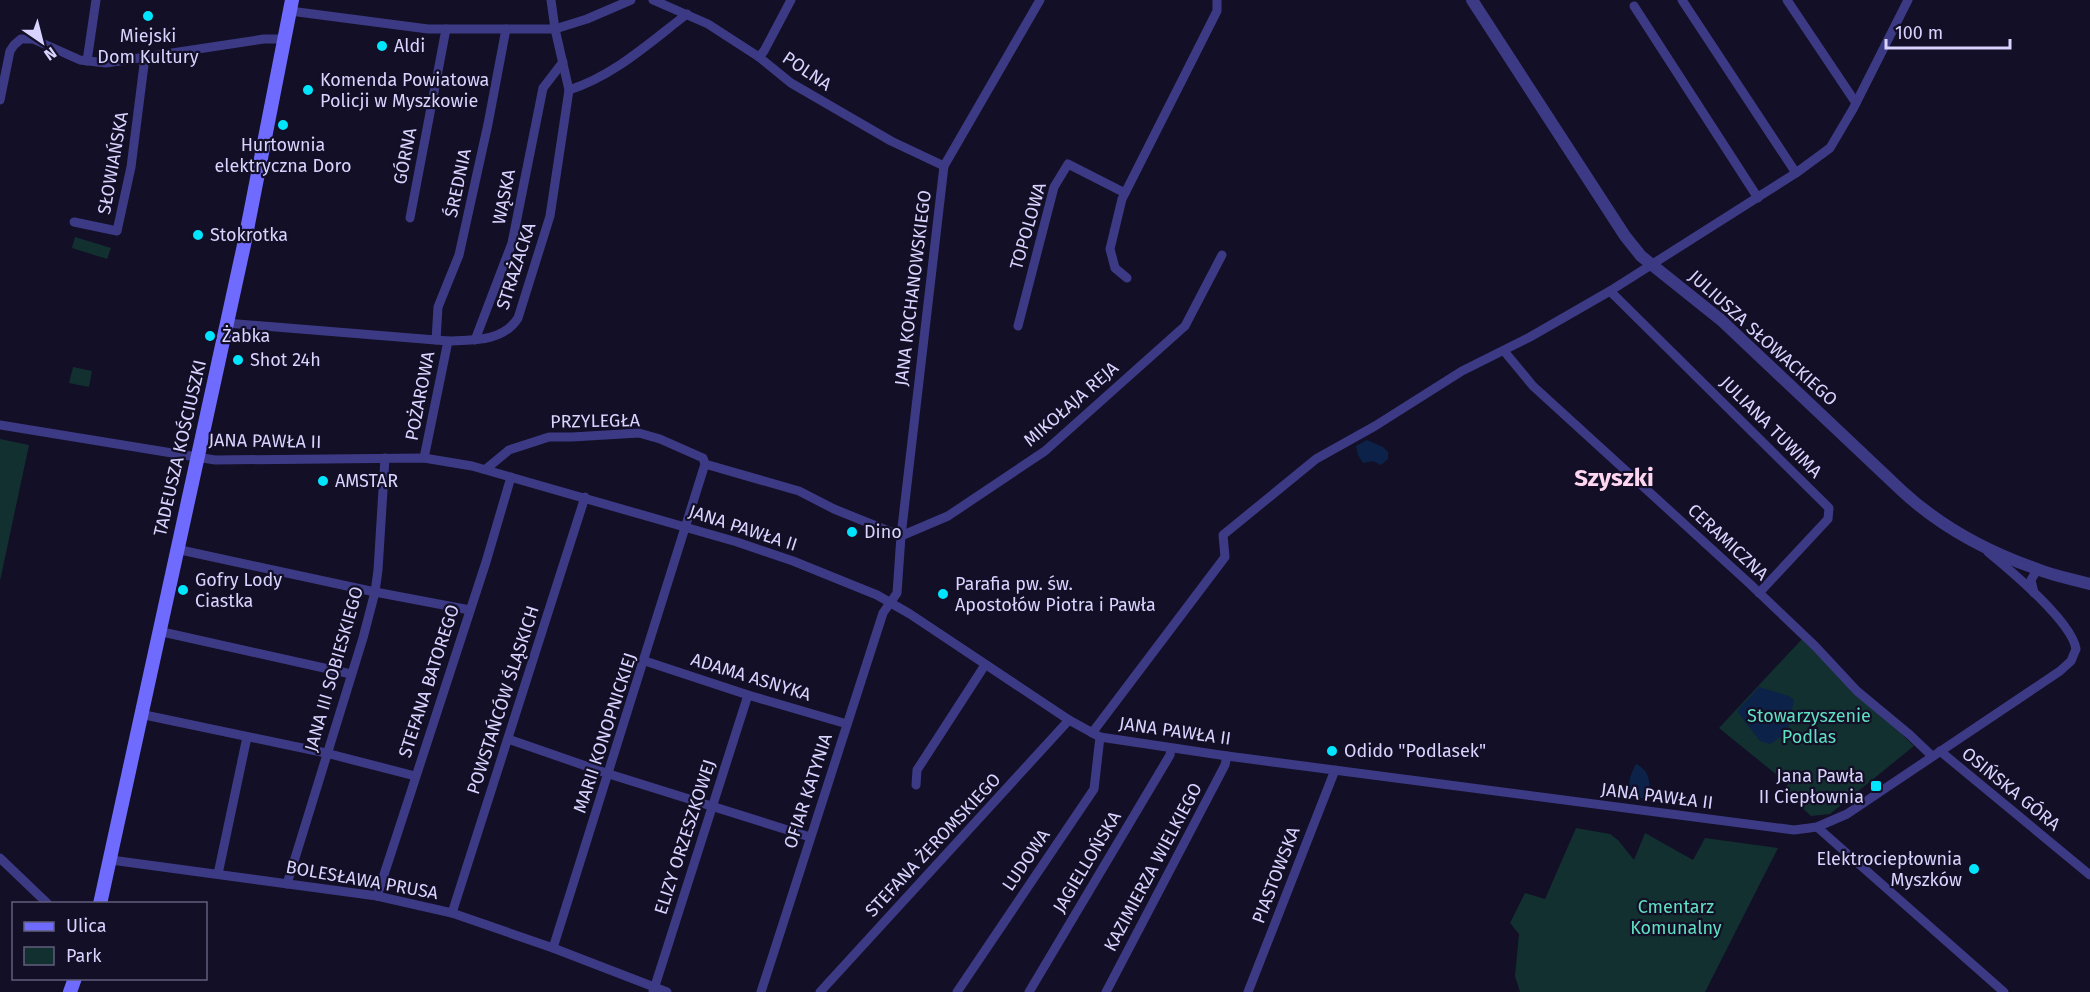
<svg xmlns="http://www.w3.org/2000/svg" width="2090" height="992" viewBox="0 0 2090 992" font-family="'Fira Sans',sans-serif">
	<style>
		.green { fill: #12302f }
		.water { fill: #0c2248 }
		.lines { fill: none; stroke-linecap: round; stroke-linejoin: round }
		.minor { stroke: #3d3a85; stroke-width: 9 }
		.tertiary { stroke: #3d3a85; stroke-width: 12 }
		.secondary { stroke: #6f6bff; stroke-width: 14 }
		.poi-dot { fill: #00e5ff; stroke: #130f26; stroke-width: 2 }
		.labels { text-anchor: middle; stroke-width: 4.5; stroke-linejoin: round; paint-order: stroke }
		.poi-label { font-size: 18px; fill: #d9d4ff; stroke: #130f26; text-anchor: start }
		.street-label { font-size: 18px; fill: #d9d4ff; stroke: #130f26 }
		.park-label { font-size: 18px; fill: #5fe0c0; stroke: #130f26 }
		.district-label { font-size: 24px; font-weight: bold; fill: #ffd6f0; stroke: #130f26 }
	</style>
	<rect width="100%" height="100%" fill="#130f26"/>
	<g class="green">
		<path d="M75,237l36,11 -4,11 -35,-11z"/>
		<path d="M73,367l19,4 -3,16 -20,-4z"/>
		<path d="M0,439l29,6 -29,136z"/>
		<path d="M1802,639l112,107 -84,68 -19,2 -28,-26 5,-6 -69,-56z"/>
		<path d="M1576,828l34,6 8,6 16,20 11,-27 48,27 12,-22 73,10 -73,144h-185l-5,-16 4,-42 -9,-11 15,-30 20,6z"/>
	</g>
	<g class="water">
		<path d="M1367,440l16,7 5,5v7l-7,6 -8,-4 -10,2 -5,-8 -2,-9z"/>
		<path d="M1759,687l30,9 5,4 -6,29 -3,5 -15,10 -10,-3 -23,-30z"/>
		<path d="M1636,764c14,6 15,20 12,34 -25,2 -21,-18 -12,-34z"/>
	</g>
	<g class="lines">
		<g class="minor">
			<path d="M653,0l55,24 51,33 32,26 100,58 53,25"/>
			<path d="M1682,0l114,173"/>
			<path d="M1787,0l69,103"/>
			<path d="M1634,6l124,192"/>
			<path d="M290,11l138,18h127l32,-10 44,-19"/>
			<path d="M759,57l5,-6 27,-51"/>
			<path d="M87,61l9,-61"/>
			<path d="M569,90c46,-15 80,-47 118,-76"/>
			<path d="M0,100l10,-49 4,-6 7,-6h12l47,21 26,3 158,-24h20"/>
			<path d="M410,218l36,-189"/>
			<path d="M74,222l43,9 14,-64 14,-110"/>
			<path d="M1127,278l-12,-10 -5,-19 12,-50 95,-188v-11"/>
			<path d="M1610,291l219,217 -1,11 -69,74"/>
			<path d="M226,323l222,18c25,-1 55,1 70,-23l32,-102 19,-126 -14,-61 -4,-29"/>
			<path d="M1018,326l36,-139 14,-23 57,29"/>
			<path d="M436,340l2,-33 21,-52 29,-131 18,-95"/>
			<path d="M475,340l37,-97 31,-155 20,-26"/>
			<path d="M1504,351l29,35 217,198 65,62 42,45 53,44 22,21"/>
			<path d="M0,425l215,35 209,-2 48,8 265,76 56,19 84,34 33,19 159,106 31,17 127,19 567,74 23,-3 30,-13 213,-143 11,-10 5,-12c-4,-27 -66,-79 -88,-97"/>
			<path d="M424,458l24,-117"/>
			<path d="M705,464l94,27 35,18 67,27 47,-20 97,-65 140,-125 37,-71"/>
			<path d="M486,469l23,-19 40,-13h23l67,-4 21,6 43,19 2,6 -152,484"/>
			<path d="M176,549l199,43 95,18"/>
			<path d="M2034,593l-3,-13 6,-10"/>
			<path d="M158,631l193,43"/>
			<path d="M645,661l103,34 99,29"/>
			<path d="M140,714l186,39 89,23"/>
			<path d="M1092,733l133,-176 -2,-22 93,-76 59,-33 87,-55 68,-34 80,-46 186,-118 34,-25 23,-39 55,-109"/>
			<path d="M508,739l101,35 201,63"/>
			<path d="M1940,751l150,124"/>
			<path d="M916,785l1,-15 68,-105"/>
			<path d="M1817,827l187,165"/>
			<path d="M0,858l48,46"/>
			<path d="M111,860l266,36 75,17 101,35 114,44"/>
			<path d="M218,874l29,-137"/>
			<path d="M287,884l76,-246 12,-46 3,-22 7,-112"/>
			<path d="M377,896l109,-334 25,-85"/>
			<path d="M452,913l133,-416"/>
			<path d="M653,992l95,-297"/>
			<path d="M761,992l122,-379 14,-20 4,-57 43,-370 96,-166"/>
			<path d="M820,992l249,-272"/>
			<path d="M957,992l137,-203 6,-52"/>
			<path d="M1029,992l141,-237 1,-7"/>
			<path d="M1106,992l119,-227 2,-9"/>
			<path d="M1248,992l87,-222"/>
		</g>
		<path class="tertiary" d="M1472,0l153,236 16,20 80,64 181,171c38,35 86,61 135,78 17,7 35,10 53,15"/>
		<g class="secondary">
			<path d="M100,904l144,-659 48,-245"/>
			<path d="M70,992l5,-14"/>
		</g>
	</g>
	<g class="poi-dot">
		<circle cx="148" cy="16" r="6"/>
		<circle cx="382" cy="46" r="6"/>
		<circle cx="308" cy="90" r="6"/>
		<circle cx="283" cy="125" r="6"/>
		<circle cx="198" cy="235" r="6"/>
		<circle cx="210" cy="336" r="6"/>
		<circle cx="238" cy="360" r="6"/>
		<circle cx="323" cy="481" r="6"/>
		<circle cx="852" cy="532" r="6"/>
		<circle cx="183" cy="590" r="6"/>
		<circle cx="943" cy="594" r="6"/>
		<circle cx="1332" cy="751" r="6"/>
		<rect x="1870" y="780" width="12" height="12" rx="3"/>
		<circle cx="1974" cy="869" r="6"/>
	</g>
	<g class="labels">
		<g class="poi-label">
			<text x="148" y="42" text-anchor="middle">Miejski<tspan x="148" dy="21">Dom Kultury</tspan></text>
			<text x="394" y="52">Aldi</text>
			<text x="320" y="86">Komenda Powiatowa<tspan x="320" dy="21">Policji w Myszkowie</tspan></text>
			<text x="283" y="151" text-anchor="middle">Hurtownia<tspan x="283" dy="21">elektryczna Doro</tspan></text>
			<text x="210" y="241">Stokrotka</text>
			<text x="222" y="342">Żabka</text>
			<text x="250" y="366">Shot 24h</text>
			<text x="335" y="487">AMSTAR</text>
			<text x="864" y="538">Dino</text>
			<text x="195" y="586">Gofry Lody<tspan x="195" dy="21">Ciastka</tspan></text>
			<text x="955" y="590">Parafia pw. św.<tspan x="955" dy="21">Apostołów Piotra i Pawła</tspan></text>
			<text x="1344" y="757">Odido "Podlasek"</text>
			<text x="1864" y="782" text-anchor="end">Jana Pawła<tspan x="1864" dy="21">II Ciepłownia</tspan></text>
			<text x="1962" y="865" text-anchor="end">Elektrociepłownia<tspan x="1962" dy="21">Myszków</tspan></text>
		</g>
		<g class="street-label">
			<text transform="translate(807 71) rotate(34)" y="6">POLNA</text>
			<text transform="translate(405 156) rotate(-79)" y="6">GÓRNA</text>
			<text transform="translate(113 163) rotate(-80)" y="6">SŁOWIAŃSKA</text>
			<text transform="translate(458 183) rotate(-78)" y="6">ŚREDNIA</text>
			<text transform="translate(504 197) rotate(-79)" y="6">WĄSKA</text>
			<text transform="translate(1028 226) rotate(-74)" y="6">TOPOLOWA</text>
			<text transform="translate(516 266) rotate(-72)" y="6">STRAŻACKA</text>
			<text transform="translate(913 288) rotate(-83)" y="6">JANA KOCHANOWSKIEGO</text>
			<text transform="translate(1763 338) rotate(42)" y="6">JULIUSZA SŁOWACKIEGO</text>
			<text transform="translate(420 396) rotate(-79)" y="6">POŻAROWA</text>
			<text transform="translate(1071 404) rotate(-41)" y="6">MIKOŁAJA REJA</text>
			<text transform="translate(595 421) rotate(-1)" y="6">PRZYLEGŁA</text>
			<text transform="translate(1771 427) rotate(45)" y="6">JULIANA TUWIMA</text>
			<text transform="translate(265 441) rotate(1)" y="6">JANA PAWŁA II</text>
			<text transform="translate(180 448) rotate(-77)" y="6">TADEUSZA KOŚCIUSZKI</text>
			<text transform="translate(743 528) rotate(18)" y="6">JANA PAWŁA II</text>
			<text transform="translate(1728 542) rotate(43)" y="6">CERAMICZNA</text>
			<text transform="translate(334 669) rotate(-74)" y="6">JANA III SOBIESKIEGO</text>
			<text transform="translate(751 677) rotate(17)" y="6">ADAMA ASNYKA</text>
			<text transform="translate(429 681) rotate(-72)" y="6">STEFANA BATOREGO</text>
			<text transform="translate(503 700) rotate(-72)" y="6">POWSTAŃCÓW ŚLĄSKICH</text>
			<text transform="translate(1175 731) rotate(8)" y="6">JANA PAWŁA II</text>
			<text transform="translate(605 733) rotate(-72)" y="6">MARII KONOPNICKIEJ</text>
			<text transform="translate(2011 789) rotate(39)" y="6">OSIŃSKA GÓRA</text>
			<text transform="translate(808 791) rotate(-72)" y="6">OFIAR KATYNIA</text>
			<text transform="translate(1657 796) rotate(7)" y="6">JANA PAWŁA II</text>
			<text transform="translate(685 837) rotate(-72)" y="6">ELIZY ORZESZKOWEJ</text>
			<text transform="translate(933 845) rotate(-47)" y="6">STEFANA ŻEROMSKIEGO</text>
			<text transform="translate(1026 860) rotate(-56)" y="6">LUDOWA</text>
			<text transform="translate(1087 862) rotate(-59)" y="6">JAGIELLOŃSKA</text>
			<text transform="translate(1153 867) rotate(-62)" y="6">KAZIMIERZA WIELKIEGO</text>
			<text transform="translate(1276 875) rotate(-69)" y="6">PIASTOWSKA</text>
			<text transform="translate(362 880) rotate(10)" y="6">BOLESŁAWA PRUSA</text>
		</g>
		<g class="park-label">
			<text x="1809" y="722">Stowarzyszenie<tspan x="1809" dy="21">Podlas</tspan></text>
			<text x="1676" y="913">Cmentarz<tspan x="1676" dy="21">Komunalny</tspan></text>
		</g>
		<g class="district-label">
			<text x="1614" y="486">Szyszki</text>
		</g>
	</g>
	<rect x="12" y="902" width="195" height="78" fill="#130f26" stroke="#625e7d" stroke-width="1.5"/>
	<rect x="24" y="922" width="30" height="9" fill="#6f6bff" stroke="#625e7d" stroke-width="1.5"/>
	<text x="66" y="932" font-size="18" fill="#d9d4ff">Ulica</text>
	<rect x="24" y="947" width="30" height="18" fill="#12302f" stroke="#625e7d" stroke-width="1.5"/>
	<text x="66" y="962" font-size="18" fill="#d9d4ff">Park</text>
	<g transform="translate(42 42) rotate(145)" stroke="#130f26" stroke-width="4.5" paint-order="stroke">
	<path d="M0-4.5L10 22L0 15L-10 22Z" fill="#d9d4ff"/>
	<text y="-9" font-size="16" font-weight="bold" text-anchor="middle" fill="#d9d4ff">N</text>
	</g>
	<path d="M1886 39v9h124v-9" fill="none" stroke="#d9d4ff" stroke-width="3"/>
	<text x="1895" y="39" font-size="18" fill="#d9d4ff" stroke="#130f26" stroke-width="4.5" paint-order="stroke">100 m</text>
</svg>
